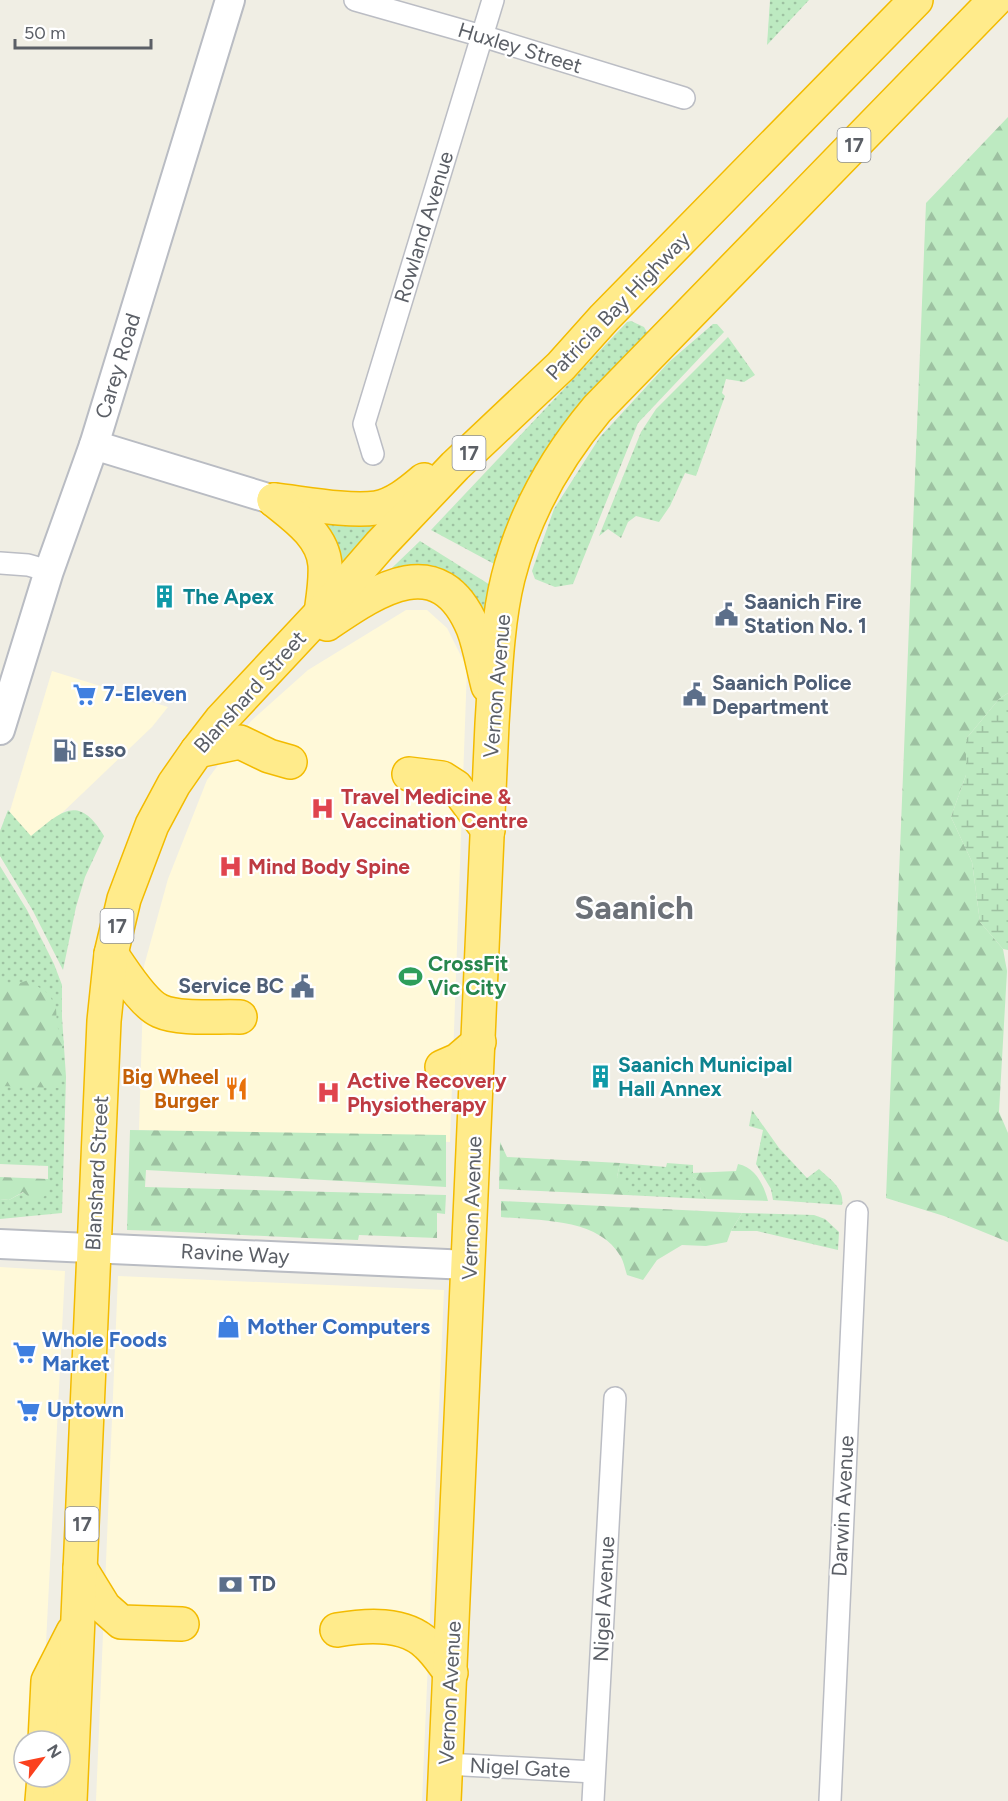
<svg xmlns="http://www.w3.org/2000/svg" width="1008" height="1801" viewBox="0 0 1008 1801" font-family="Figtree,sans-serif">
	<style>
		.commercial { fill: #fff9d9 }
		.grass { fill: url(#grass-dots) }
		.forest { fill: url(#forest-firs) }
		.wetland { fill: url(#wetland-marsh) }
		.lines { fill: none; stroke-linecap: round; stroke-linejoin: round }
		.street-casing { stroke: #bbbdc4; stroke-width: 24 }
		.secondary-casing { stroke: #b9bcc3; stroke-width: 32 }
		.highway-casing { stroke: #f3bb00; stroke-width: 36 }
		.street { stroke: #fff; stroke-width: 21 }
		.secondary { stroke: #fff; stroke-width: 28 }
		.highway { stroke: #ffeb8b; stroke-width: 33 }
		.labels { text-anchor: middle; stroke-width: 4.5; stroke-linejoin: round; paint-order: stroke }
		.shield { fill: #fff; stroke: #8c8f94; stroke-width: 1.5 }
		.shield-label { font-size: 20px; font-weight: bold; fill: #5b5f66 }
		.street-label { font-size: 21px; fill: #5b5f66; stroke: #fff }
		.culture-label { font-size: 21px; font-weight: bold; fill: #0d838f; stroke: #fff; text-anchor: start }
		.service-label { font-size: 21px; font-weight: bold; fill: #4e5e75; stroke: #fff; text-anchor: start }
		.shop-label { font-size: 21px; font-weight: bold; fill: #366cbe; stroke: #fff; text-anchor: start }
		.health-label { font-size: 21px; font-weight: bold; fill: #be3a42; stroke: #fff; text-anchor: start }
		.leisure-label { font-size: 21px; font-weight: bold; fill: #27864d; stroke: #fff; text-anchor: start }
		.food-label { font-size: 21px; font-weight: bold; fill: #c56008; stroke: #fff; text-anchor: end }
		.town-label { font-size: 33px; font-weight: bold; fill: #6c7178; stroke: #fff }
	</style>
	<defs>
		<pattern id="grass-dots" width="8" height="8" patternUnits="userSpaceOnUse" patternTransform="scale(1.5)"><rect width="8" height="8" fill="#bdeac1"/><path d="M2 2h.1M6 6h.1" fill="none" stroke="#9dc1a1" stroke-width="1.8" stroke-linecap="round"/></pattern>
		<pattern id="forest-firs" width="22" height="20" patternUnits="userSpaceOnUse" patternTransform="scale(1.5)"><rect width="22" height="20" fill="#bdeac1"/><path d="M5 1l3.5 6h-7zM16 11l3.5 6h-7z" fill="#9dc1a1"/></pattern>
		<pattern id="wetland-marsh" width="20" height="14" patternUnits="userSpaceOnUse" patternTransform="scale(1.5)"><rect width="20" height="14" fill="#bdeac1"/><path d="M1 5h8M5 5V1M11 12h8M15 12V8" fill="none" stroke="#9dc1a1"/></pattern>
	</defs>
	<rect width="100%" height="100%" fill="#f0eee4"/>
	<g class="commercial">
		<path d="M406,610h21l20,18 20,40 -17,474 -311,-12 5,-164 24,-87 39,-99 44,-59 57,-51z"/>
		<path d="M52,671l116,36 -16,20 -135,129 -17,-12z"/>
		<path d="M0,1267l65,4 -24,470h-17v36h15l-1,24h-38z"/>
		<path d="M118,1276l326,14 -22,511h-326z"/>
	</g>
	<g class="grass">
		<path d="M770,0h39l-42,45z"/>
		<path d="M631,321l13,6 4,7 -152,231 -65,-35 196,-208z"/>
		<path d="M713,324h4l7,8 -86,91 -65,161 -18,3 -20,-8 -3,-8 22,-62 46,-72 69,-75z"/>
		<path d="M728,337l27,38 -11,7 -18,-3 -4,14 3,3 -29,80 -11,-3 -15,33 -11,16 -23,-6 -8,6 -7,16 -13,-9 -9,7 42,-104 15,-23z"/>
		<path d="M323,517l58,8 -42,41 -18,-42z"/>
		<path d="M420,541l75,47 -9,54 -17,-41 -97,-14z"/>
		<path d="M8,810l23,26c29,-23 47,-44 73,0l-19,41 -9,30 -13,63 -30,-59 -33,-55v-25z"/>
		<path d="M0,866l27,44 27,54 8,21v32l4,60 -4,136 -62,6v-20l9,1 39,-21v-13l-48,-2z"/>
		<path d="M752,1110l27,38 28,30 12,-9c11,10 26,20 23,36l-69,-5 -2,-11 -15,-25 7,-34 -14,-4z"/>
		<path d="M620,1163l46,4 1,-4 26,2v12l9,6 -2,8 7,8 -81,-4 -9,-18z"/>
		<path d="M742,1213l72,2 11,4 14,13 -1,18 -81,-19h-26z"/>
	</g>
	<g class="forest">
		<path d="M1008,117v576l-9,6 -33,40v36l-15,42 21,45 8,60 23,27 4,22 -8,141 9,21v109l-64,-26 -58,-18 40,-995z"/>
		<path d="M28,980l21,14 7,14 1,18 7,16 -5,13 6,16 -6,17 -59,-2v-103l15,2z"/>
		<path d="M130,1130l316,5v52l-300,-17 -1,17 301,8 -1,19 -8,-1v25l-78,-3 -1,5c-77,-2 -154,-8 -231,-10z"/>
		<path d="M500,1142l7,15 113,6 -3,14 13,12 -4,6 -127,-6z"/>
		<path d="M738,1164c17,3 26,21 30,37l-61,-2 -7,-8 1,-8 -8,-6 -1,-4 44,-2z"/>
		<path d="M0,1177l48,2v15l-13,8 -12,-10 -14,8 -9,-1z"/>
		<path d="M501,1201l241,12 -11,18 -4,11 -21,4 -24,-1 -25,15 -14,20 -16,-5c-2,-6 -3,-12 -6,-18 -22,-39 -80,-36 -120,-40z"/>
	</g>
	<path class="wetland" d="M1008,693v257l-5,-1 -23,-27 -8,-60 -21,-45 15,-42v-36l33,-40z"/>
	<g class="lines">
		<defs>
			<g id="street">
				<path d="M355,0l127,36 202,62"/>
				<path d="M373,454l-9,-30 129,-424"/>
				<path d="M0,563l28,2 21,6"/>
				<path d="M446,1764l148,8"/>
				<path d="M593,1801l22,-403"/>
				<path d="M830,1801l27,-589"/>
			</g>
			<g id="secondary">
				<path d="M94,445l180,55"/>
				<path d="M0,730l49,-159 45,-126 136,-445"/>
				<path d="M0,1244l469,21"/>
			</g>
			<g id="highway">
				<path d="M274,500c28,3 75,12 102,8 18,-3 34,-16 48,-28"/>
				<path d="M274,500c21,17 49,36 51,65 1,16 -2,33 -4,48"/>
				<path d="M327,624c50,-34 112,-77 146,4 7,18 10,39 15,58"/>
				<path d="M197,751l43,-9 29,14 21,6"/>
				<path d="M409,774l33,4 14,9 32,43"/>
				<path d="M111,954c12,16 31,49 49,57 20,9 58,5 80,6"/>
				<path d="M442,1067l16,-7 21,-18"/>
				<path d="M80,1568l24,39 17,15 61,2"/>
				<path d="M337,1630c29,-5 67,-8 90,14 9,8 16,19 24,29"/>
				<path d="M45,1741l3,-60 25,-49"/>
				<path d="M42,1801l2,-24"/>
				<path d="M70,1801l34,-780 7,-67 13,-55 28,-74 22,-41 23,-33 24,-31 100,-107 59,-68 75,-79 106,-100 43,-48 312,-318"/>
				<path d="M444,1801l48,-1077c3,-46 5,-102 16,-146 16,-64 47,-119 89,-169l398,-409"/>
			</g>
		</defs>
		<use href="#street" class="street-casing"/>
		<use href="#secondary" class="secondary-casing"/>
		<use href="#highway" class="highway-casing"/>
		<use href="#street" class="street"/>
		<use href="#secondary" class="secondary"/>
		<use href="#highway" class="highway"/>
	</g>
	<defs>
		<symbol id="building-bare" viewBox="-9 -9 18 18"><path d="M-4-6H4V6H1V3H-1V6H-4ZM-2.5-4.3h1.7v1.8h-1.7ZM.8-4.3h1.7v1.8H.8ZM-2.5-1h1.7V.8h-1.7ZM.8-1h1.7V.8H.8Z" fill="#0f9aa8" stroke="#fff" stroke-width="2.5" paint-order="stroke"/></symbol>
		<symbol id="civic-bare" viewBox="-9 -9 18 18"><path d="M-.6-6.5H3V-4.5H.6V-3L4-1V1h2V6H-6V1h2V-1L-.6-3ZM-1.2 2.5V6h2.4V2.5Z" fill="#5c6f8a" stroke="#fff" stroke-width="2.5" paint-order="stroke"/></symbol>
		<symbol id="supermarket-bare" viewBox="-9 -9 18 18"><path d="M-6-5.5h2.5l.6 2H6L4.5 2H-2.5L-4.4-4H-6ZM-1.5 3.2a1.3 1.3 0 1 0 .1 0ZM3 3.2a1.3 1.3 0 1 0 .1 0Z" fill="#3f7fe0" stroke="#fff" stroke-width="2.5" paint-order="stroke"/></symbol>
		<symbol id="fuel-bare" viewBox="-9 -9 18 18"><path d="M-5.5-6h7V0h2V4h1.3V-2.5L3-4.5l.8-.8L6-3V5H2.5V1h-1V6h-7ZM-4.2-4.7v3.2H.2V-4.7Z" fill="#5c6f8a" stroke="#fff" stroke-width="2.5" paint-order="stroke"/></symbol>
		<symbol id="hospital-bare" viewBox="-9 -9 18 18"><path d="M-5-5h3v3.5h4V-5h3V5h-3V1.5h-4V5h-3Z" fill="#e0444e" stroke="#fff" stroke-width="2.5" paint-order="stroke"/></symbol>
		<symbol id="stadium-bare" viewBox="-9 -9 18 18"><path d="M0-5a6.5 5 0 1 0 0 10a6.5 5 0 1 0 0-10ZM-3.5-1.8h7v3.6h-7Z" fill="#2e9e5b" stroke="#fff" stroke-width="2.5" paint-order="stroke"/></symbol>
		<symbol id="restaurant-bare" viewBox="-9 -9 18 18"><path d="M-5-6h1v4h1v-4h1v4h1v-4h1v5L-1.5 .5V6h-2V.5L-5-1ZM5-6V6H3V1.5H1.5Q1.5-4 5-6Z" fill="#e8710a" stroke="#fff" stroke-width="2.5" paint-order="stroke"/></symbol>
		<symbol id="shop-bare" viewBox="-9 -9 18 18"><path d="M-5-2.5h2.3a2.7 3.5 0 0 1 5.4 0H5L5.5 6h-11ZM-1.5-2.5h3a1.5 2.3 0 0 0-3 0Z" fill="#3f7fe0" stroke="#fff" stroke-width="2.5" paint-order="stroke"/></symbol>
		<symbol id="bank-bare" viewBox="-9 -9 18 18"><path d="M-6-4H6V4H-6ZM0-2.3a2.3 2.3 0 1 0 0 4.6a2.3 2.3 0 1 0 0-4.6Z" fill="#5c6f8a" stroke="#fff" stroke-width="2.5" paint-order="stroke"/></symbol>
	</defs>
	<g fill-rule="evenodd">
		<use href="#building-bare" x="148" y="580" width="33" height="33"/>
		<use href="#civic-bare" x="710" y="598" width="33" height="33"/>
		<use href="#supermarket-bare" x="68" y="678" width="33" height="33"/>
		<use href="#civic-bare" x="678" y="678" width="33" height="33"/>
		<use href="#fuel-bare" x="48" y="734" width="33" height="33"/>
		<use href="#hospital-bare" x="306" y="792" width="33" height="33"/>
		<use href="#hospital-bare" x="214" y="850" width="33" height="33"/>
		<use href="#stadium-bare" x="394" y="960" width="33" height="33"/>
		<use href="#civic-bare" x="286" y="970" width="33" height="33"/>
		<use href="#building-bare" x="584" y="1060" width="33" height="33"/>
		<use href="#restaurant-bare" x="220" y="1072" width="33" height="33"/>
		<use href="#hospital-bare" x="312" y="1076" width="33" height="33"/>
		<use href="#shop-bare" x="212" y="1310" width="33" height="33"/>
		<use href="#supermarket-bare" x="8" y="1336" width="33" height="33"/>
		<use href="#supermarket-bare" x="12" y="1394" width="33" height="33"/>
		<use href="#bank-bare" x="214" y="1568" width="33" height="33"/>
	</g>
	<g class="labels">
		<g class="shield">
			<rect x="837.5" y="128" width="33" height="34" rx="4.5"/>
			<rect x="452.5" y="436" width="33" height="34" rx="4.5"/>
			<rect x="100.5" y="909" width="33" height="34" rx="4.5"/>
			<rect x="65.5" y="1507" width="33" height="34" rx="4.5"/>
		</g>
		<g class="shield-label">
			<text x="854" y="152">17</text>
			<text x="469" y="460">17</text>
			<text x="117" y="933">17</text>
			<text x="82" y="1531">17</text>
		</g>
		<g class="street-label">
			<text transform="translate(520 48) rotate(17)" y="7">Huxley Street</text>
			<text transform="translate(424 227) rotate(-73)" y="7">Rowland Avenue</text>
			<text transform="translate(618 306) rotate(-46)" y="7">Patricia Bay Highway</text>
			<text transform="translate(118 366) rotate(-73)" y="7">Carey Road</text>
			<text transform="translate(497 686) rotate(-85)" y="7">Vernon Avenue</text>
			<text transform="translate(250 692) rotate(-48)" y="7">Blanshard Street</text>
			<text transform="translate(97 1173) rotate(-87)" y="7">Blanshard Street</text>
			<text transform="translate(472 1208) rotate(-88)" y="7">Vernon Avenue</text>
			<text transform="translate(235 1254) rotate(3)" y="7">Ravine Way</text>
			<text transform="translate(843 1506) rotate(-87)" y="7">Darwin Avenue</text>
			<text transform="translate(604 1599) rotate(-87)" y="7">Nigel Avenue</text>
			<text transform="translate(450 1693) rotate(-87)" y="7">Vernon Avenue</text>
			<text transform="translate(520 1768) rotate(3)" y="7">Nigel Gate</text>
		</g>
		<g class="culture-label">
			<text x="183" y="604">The Apex</text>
			<text x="618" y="1072">Saanich Municipal<tspan x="618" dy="24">Hall Annex</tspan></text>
		</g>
		<g class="service-label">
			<text x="744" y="609">Saanich Fire<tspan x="744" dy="24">Station No. 1</tspan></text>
			<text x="712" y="690">Saanich Police<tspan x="712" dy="24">Department</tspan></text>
			<text x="82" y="757">Esso</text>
			<text x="284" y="993" text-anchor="end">Service BC</text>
			<text x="249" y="1591">TD</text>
		</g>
		<g class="shop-label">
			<text x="103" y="701">7-Eleven</text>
			<text x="247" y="1334">Mother Computers</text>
			<text x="42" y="1347">Whole Foods<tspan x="42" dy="24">Market</tspan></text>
			<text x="47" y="1417">Uptown</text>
		</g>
		<g class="health-label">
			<text x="341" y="804">Travel Medicine &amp;<tspan x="341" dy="24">Vaccination Centre</tspan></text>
			<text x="248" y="874">Mind Body Spine</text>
			<text x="347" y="1088">Active Recovery<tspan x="347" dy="24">Physiotherapy</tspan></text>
		</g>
		<g class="leisure-label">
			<text x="428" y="971">CrossFit<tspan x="428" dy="24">Vic City</tspan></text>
		</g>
		<g class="food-label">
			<text x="219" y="1084">Big Wheel<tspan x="219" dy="24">Burger</tspan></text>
		</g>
		<g class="town-label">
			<text x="634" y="919">Saanich</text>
		</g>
	</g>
	<g transform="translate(42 1759) rotate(58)"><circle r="28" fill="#ffffff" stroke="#bdbfc2" stroke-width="1.5"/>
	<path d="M0-4.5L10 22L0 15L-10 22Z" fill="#fb411e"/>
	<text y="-9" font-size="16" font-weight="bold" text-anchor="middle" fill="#5b5f66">N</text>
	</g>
	<path d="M15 39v9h136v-9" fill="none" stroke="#5b5f66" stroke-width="3"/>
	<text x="24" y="39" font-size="18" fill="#5b5f66" stroke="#ffffff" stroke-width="4.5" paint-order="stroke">50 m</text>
</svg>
